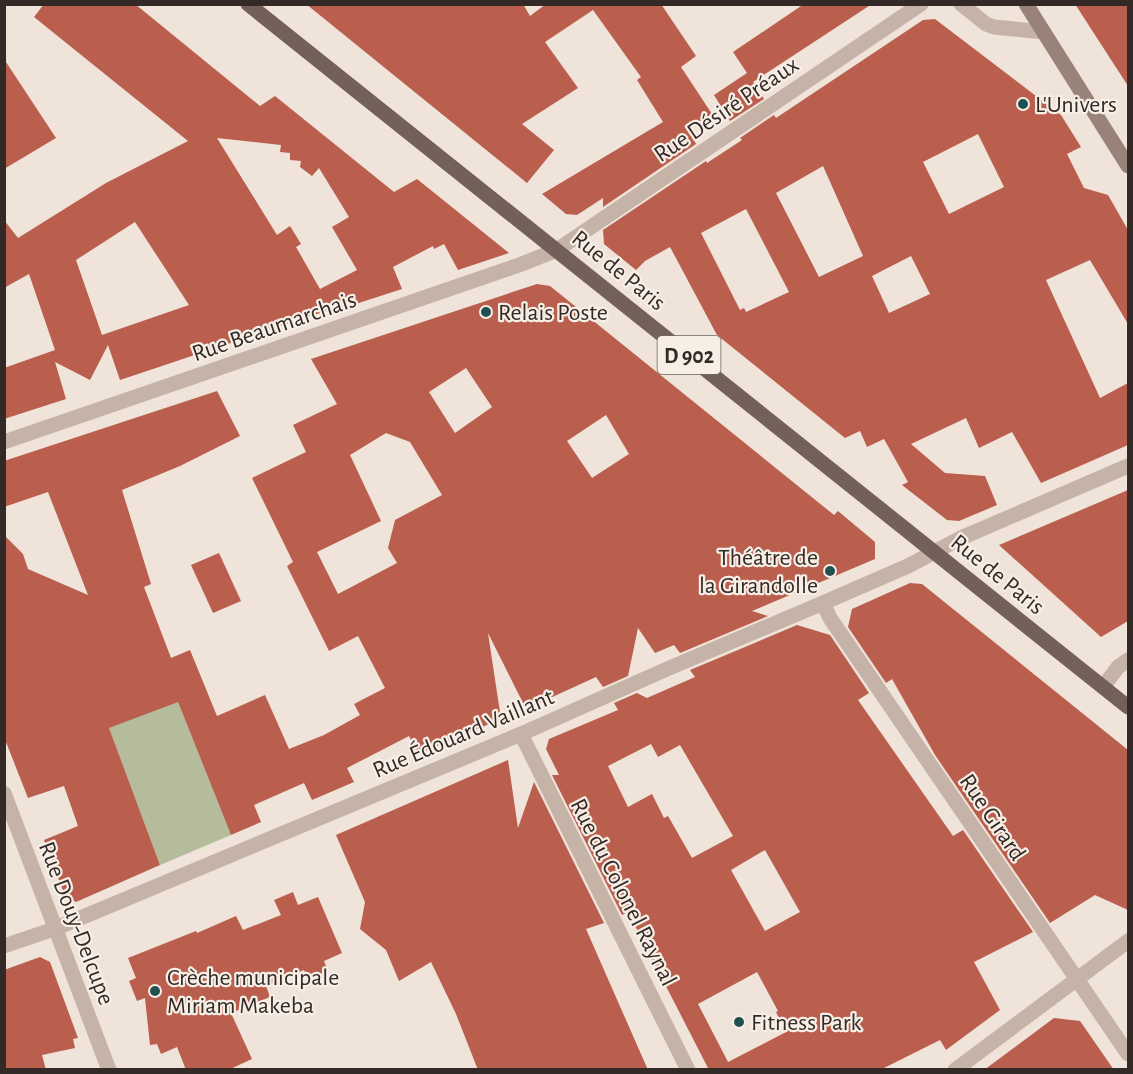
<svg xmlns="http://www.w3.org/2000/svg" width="1133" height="1074" viewBox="0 0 1133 1074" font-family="'Alegreya Sans',sans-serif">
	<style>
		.green { fill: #b4bc9c }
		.building { fill: #ba5e4d; fill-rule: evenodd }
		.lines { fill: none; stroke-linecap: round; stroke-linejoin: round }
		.street { stroke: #c6b3a8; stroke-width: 15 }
		.secondary { stroke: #998279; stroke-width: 15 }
		.primary { stroke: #74605a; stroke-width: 15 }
		.poi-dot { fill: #215050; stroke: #f7eee6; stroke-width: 2 }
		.labels { text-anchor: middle; stroke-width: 4.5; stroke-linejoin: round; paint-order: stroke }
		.shield { fill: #f7eee6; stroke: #6e6560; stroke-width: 1.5 }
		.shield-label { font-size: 22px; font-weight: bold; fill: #332a27 }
		.poi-label { font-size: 24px; fill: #332a27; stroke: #f7eee6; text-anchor: start }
		.street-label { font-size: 24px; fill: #332a27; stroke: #f7eee6 }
	</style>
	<rect width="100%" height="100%" fill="#efe3da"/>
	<path class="green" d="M92,683l86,19 53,133 -71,30z"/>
	<g class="building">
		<path d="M44,4h91l125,102 15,-10 119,96 23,-13 92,74 -51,17 -14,-26 -10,5 -1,-3 -40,21 9,22 -68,22 -2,-2 -212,71 -12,-35 -18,35 -35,-18 11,37 -62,20v-51l51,-18 -26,-76 -25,14v-68l14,18 88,-55 82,-42 -154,-124zM217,138l64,7 -1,7 10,1v7l11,1 -1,6 12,9 7,-8 30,49 -17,10 25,43 -37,19 -24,-42 5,-3 -11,-18 -13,9zM135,222l54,83 -87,30 -26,-75z"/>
		<path d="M306,4h217l7,12 16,-12h115l35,52 -15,11 31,47 -24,14 8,16 -93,63v-9l-26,17 -11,-1 -24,-20 121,-72 -26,-42 4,-3 -48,-67 -48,32 33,46 -56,36 32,26 -27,33z"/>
		<path d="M804,4h68l-119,78 11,17 -34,22 -16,-26 33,-22 -14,-21z"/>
		<path d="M1075,4h53v82z"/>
		<path d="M935,19l126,96 20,32 -14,7 17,34 24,7 20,35v94l-38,-64 -44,20 54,118 28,-15v62l-87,38 -29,-51 -33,16 -13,-30 -55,26 34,29 40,3 12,29 -38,16 -12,-1 -45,-35 6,-3 -24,-43 -17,8 -7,-16 -15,7 -128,-103 -47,-88 -25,14 -9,9 -32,-26 -1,-14 103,-69 1,2 35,-23 -2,-2 34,-23 2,3 147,-98zM978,134l26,53 -55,27 -26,-52zM823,166l40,90 -44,21 -43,-84zM746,209l43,83 -43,20 -2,-4 -4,2 -39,-77zM911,256l19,38 -41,19 -17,-37z"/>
		<path d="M4,59l52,79 -52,31z"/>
		<path d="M537,284l13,2 284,229 4,-4 37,31v17l-123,52 16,5 -88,37 -6,-8 -19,8 -17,-25 -10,48 -25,11 -7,-10 -70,32 -38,-76 13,86 -83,35 -9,-18 -62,32 7,14 -42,18 -8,-17 -50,22 7,17 -30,13 -53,-133 -69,26 51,137 -84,37 -11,-6 -21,-56 34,-14 -14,-40 -36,12 -24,-61v-202l19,19 5,15 60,26 -40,-103 -44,15v-46l213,-70 23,45 -60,30 -58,24 29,94 -7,3 27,71 19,-8 27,66 48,-21 24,54 35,-14 36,-20 -6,-11 31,-16 -27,-52 -29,15 -42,-85 6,-4 -41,-84 54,-26 -13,-27 44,-21 -26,-45zM466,368l26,39 -37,26 -26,-41zM606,415l23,39 -37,24 -25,-37zM386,433l24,9 32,53 -47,25 -7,28 9,15 -59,31 -21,-42 64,-31 -31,-66z"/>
		<path d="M1128,490v131l-27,16 -102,-92z"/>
		<path d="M219,553l22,48 -28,12 -22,-48z"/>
		<path d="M910,583l12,1 206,166v160l-33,-15 -45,28 -115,-168 -43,-76 -6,4 -38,-56 4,-18z"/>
		<path d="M797,625l33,10 39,58 -11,7 95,136 10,-6 70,102 -59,30 26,48 -54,40 -6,-10 -60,30h-171l-81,-158 -6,3 -70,-140h7l-13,-26 3,-10 69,-29 -4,-7 23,-10 10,5 48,-21 -5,-7zM651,744l7,13 22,-12 53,91 -41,22 -24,-42 -4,2 -12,-24 -24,13 -20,-41zM765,850l35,62 -35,19 -34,-61zM757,972l21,39 -2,1 10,20 -58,30 -30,-58z"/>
		<path d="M508,760l10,68 16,-46 70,141 -18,6 62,141h-170l-22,-56 -25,-52 -32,19 -13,-31 -26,-21 5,-27 -29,-67z"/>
		<path d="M293,892l5,13 20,-8 24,56 -18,8 4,10 -20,9 -4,-10 -38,16 4,11 -39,16 21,46 -24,11h-42l-9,-23 -16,7 -4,-10 -7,1 -5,-47 -8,3 -8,-20 7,-3 -8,-20 68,-27 1,2 39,-17 7,14 38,-15 -7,-15z"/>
		<path d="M40,957l10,5 28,76 -5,1 2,9 -33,7 4,15h-42v-100z"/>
		<path d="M1054,1018l26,3 34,49h-130z"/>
	</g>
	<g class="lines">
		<g class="street">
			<path d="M961,4l25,20 8,3 50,5"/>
			<path d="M4,442l515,-177 38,-15 364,-246"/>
			<path d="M823,603l7,15 298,436"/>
			<path d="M1103,687l15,-20 10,-7"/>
			<path d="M521,734l167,336"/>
			<path d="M4,793l105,277"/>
			<path d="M4,946l50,-17 467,-195 146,-65 156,-66 85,-37 53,-28 167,-72"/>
			<path d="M955,1070l173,-129"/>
		</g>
		<path class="secondary" d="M1026,4l102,162"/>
		<path class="primary" d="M248,4l880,703"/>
	</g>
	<g class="poi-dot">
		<circle cx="1023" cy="104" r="6"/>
		<circle cx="486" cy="312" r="6"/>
		<circle cx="830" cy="571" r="6"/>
		<circle cx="155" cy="991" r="6"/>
		<circle cx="739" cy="1022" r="6"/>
	</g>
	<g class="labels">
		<rect class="shield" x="657.5" y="336" width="63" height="38" rx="4.5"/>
		<g class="shield-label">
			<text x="689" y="363">D 902</text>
		</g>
		<g class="poi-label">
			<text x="1035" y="112">L'Univers</text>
			<text x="498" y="320">Relais Poste</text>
			<text x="818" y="565" text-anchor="end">Théâtre de<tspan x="818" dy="28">la Girandolle</tspan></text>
			<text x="167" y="985">Crèche municipale<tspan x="167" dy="28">Miriam Makeba</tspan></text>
			<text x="751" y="1030">Fitness Park</text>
		</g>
		<g class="street-label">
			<text transform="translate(726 109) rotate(-34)" y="8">Rue Désiré Préaux</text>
			<text transform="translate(619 270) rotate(39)" y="8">Rue de Paris</text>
			<text transform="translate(274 326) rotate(-19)" y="8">Rue Beaumarchais</text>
			<text transform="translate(998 574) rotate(39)" y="8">Rue de Paris</text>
			<text transform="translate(463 733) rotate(-23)" y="8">Rue Édouard Vaillant</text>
			<text transform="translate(993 817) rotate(56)" y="8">Rue Girard</text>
			<text transform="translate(624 892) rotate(63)" y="8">Rue du Colonel Raynal</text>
			<text transform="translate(77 923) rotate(69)" y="8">Rue Douy-Delcupe</text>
		</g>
	</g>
	<rect width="1133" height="1074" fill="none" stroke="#332a27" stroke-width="12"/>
</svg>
